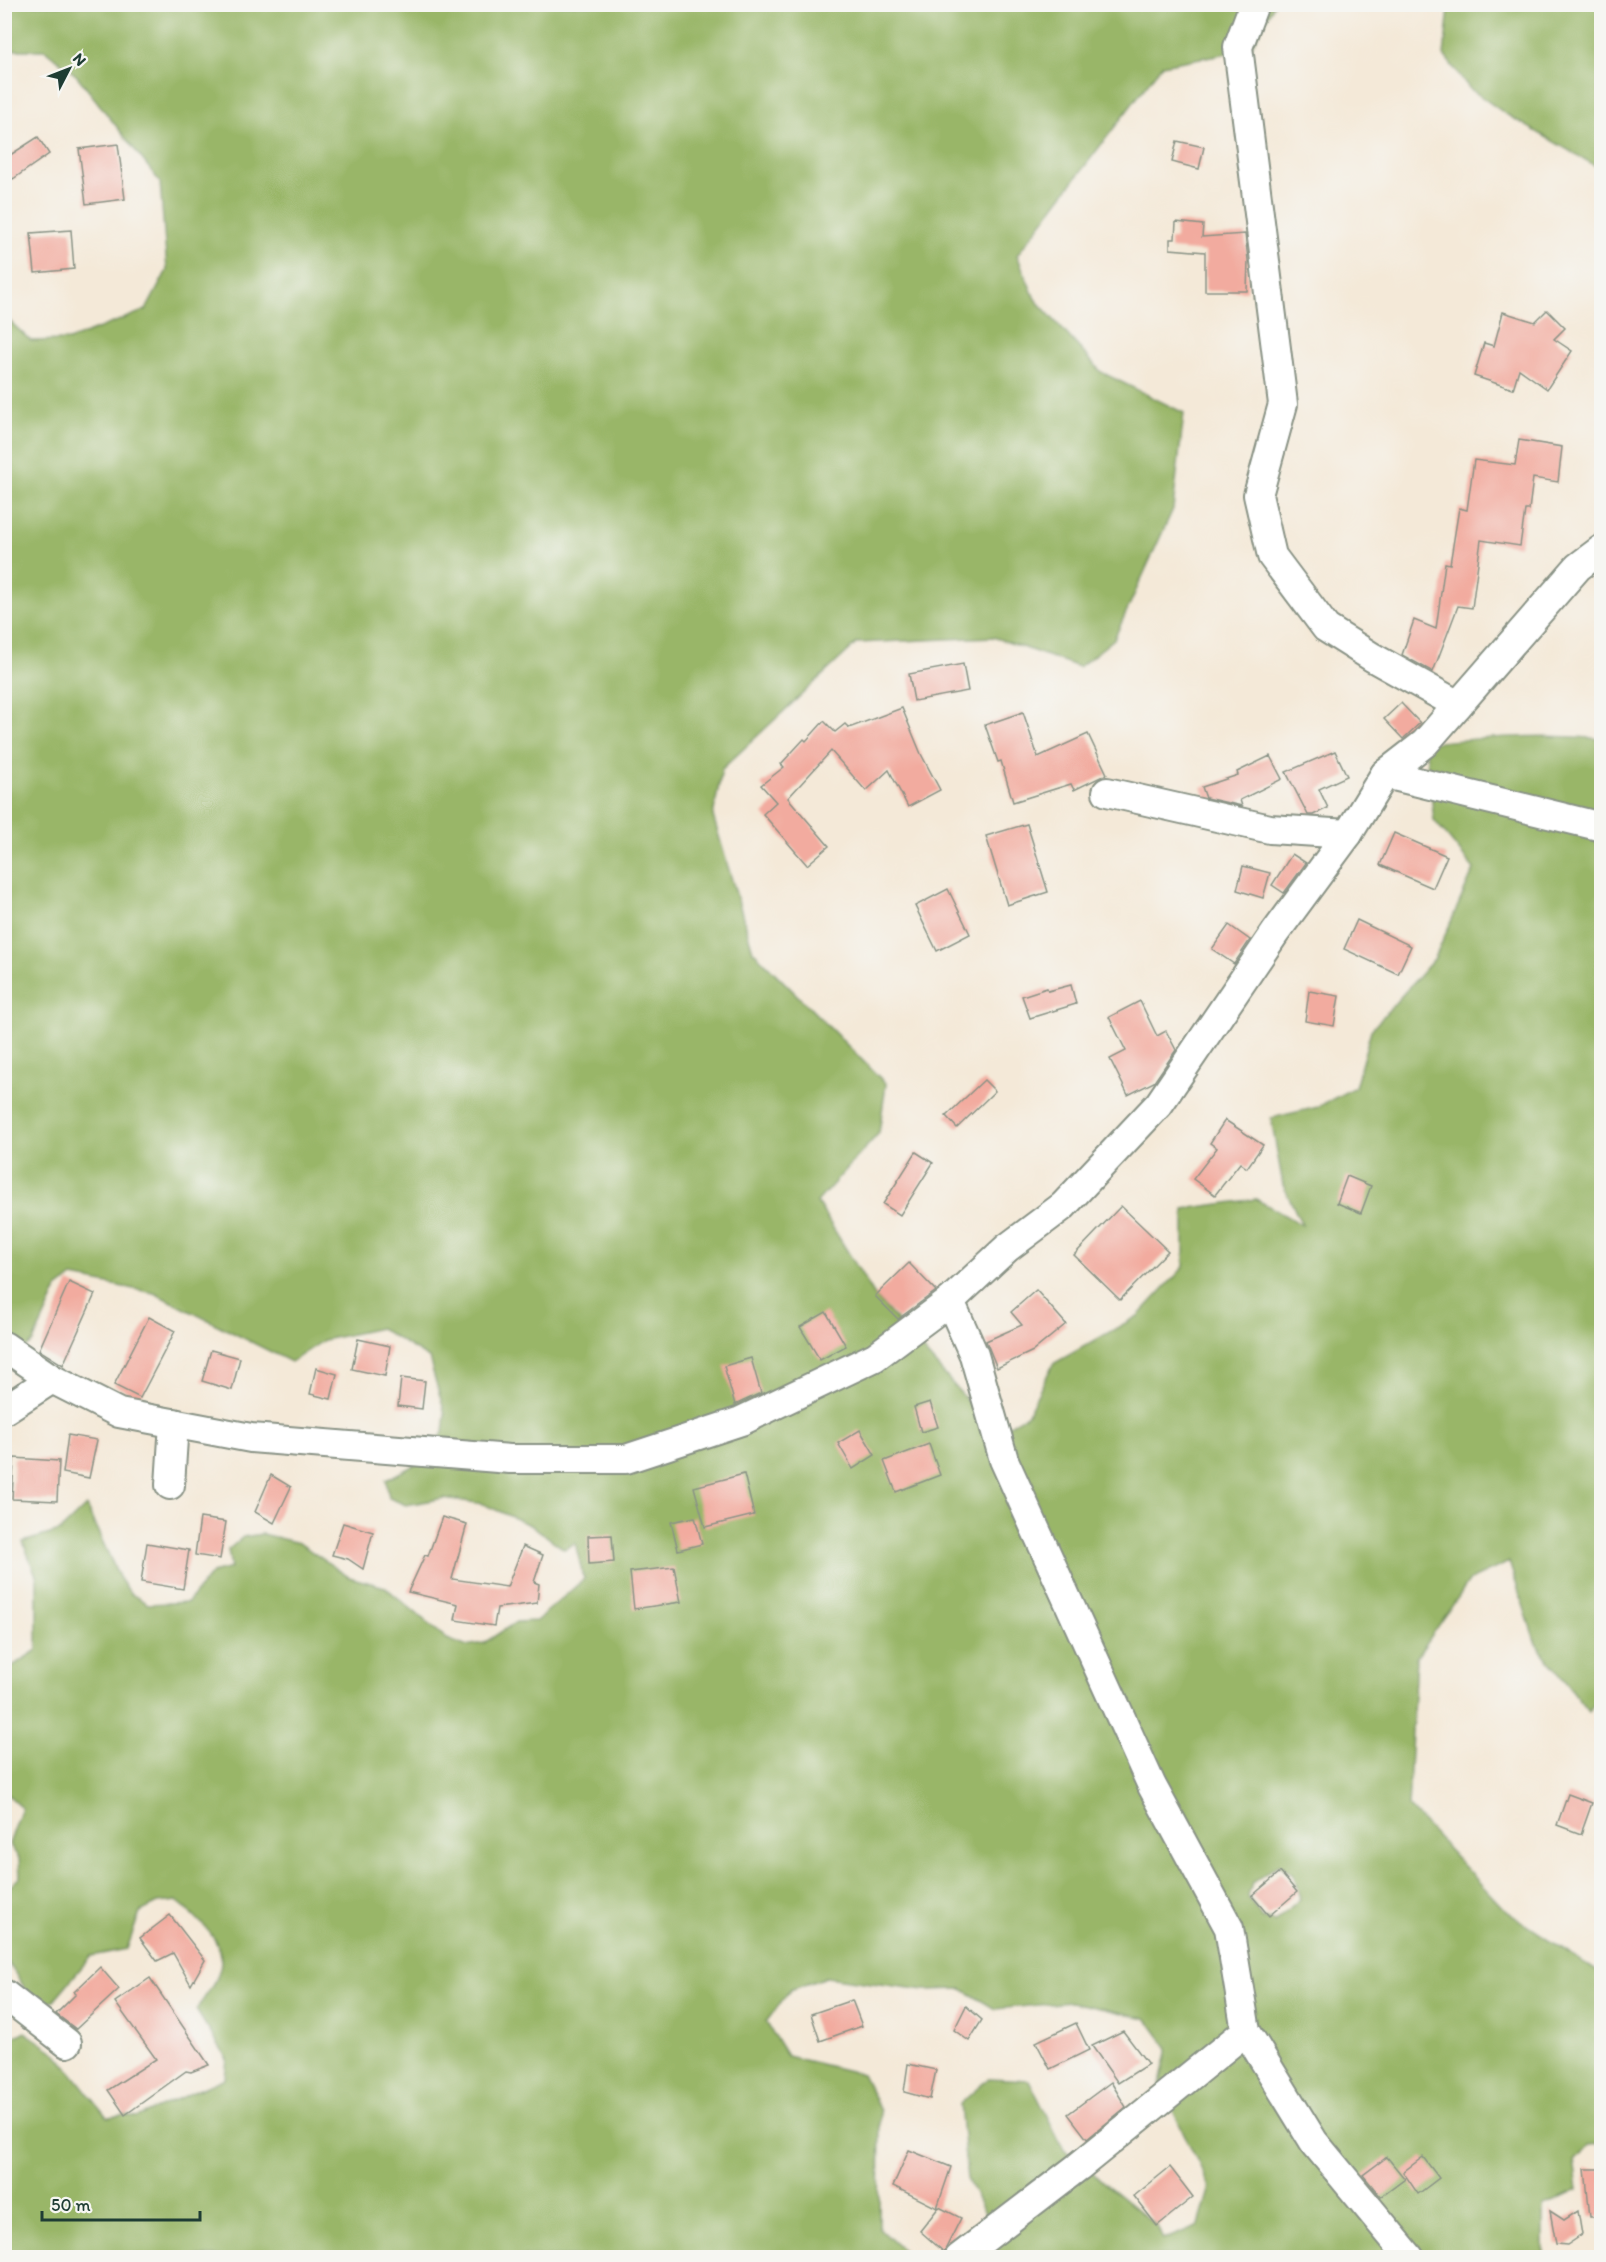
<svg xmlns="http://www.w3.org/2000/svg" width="1606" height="2262" viewBox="0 0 1606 2262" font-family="Itim,sans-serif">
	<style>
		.forest { fill: #99b668; stroke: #5c7a4e; stroke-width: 1.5; fill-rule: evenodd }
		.building { fill: #f2ab9f }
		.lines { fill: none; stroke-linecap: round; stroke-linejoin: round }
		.minor-casing { stroke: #8a9386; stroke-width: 32 }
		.minor { stroke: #fff; stroke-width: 28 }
	</style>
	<rect width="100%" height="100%" fill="#f6f6f2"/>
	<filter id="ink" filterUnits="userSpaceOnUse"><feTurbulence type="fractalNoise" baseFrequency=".0167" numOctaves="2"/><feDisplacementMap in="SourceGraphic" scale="12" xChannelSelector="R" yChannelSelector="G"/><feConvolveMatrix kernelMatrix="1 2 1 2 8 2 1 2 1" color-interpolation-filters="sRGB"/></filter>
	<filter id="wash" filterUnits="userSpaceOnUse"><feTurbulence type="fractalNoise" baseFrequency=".008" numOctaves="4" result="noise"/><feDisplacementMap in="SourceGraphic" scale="24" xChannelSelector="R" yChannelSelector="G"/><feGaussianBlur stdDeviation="1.35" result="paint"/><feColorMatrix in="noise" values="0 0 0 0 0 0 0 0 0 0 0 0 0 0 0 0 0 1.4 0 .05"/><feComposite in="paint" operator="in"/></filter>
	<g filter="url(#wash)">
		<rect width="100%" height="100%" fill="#f4e9d8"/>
		<g class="forest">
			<path d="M5,5h1269l-24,44 -88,16 -145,190 18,44 66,73 83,41 -11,96 -59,130 -35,28 -86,-30 -136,6 -135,126 -9,47 40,135 133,133 -7,49 -62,69 58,94 121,137 31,-18 26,-51 85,-48 46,-49v-58l72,-10 46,26 -19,-40 -12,-67 47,-11 37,-20 16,-57 64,-72 39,-89 -40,-49 -9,-77c59,-5 118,-10 176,-4v956l-12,17 -53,-68 -27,-82 -39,18 -54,78 -8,148 98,105 95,63 1,123 -4,2 3,2v44l-13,1 -14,15 4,29 -34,16v48l2,3h-585l11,-9 13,-35 -18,-34 -7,-75 29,-26 40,2 35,70 93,76 6,14 36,-15 11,-38 -50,-103 8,-36 -22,-30 -75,-16 -76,7 -33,-20 -37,1 -99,-13 -36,13 -24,32 21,34 75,18 18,36 -1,118 31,29h-905l-1,-212 3,-6 18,-7 32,22 50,63 18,-2 12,2 88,-39 2,-19 -31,-49c9,-14 25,-32 25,-50 1,-21 -29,-47 -44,-59l-19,2 -18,9 -13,37 -36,7 -37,44 -18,5 -31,-47v-67l15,-14 -1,-19 -10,-14 13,-36 -17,-16v-121l32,-21v-72l-14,-36 37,-11 26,-25 34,73 11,15 17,10 40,-2 24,-29 19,-5 -3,-18 15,-13 19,-3 37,9 50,34 36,10 62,52 18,7 19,-3 32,-21 20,-1 48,-42 -9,-36 -11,6 -30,-22 -51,-23 -39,-6 -38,7 -17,-7 -3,-18 34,-18 23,-29 2,-19 -16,-56 -49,-30 -56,12 -33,22 -137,-69 -81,-16 -16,12 -24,53 -23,18 -5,-3v-1040l26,24 38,-1 77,-30 21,-40 -7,-88 -83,-106 -32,-26h-40zM1279,1864l15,12 6,23 -25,22 -13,-3 -14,-21 4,-14z"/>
			<path d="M1447,5h154v164l-95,-55 -37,-26 -25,-33 5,-47z"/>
		</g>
		<g id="blocks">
			<g class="building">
				<path d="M38,137l11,17 -36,25 -9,-12v-8z"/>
				<path d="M1177,141l27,6 -5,22 -27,-7z"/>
				<path d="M118,144l7,55 -39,5 -7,-55z"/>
				<path d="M1176,222l27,3 -1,12 43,-3 3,26 -1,31h-42v-39l-35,-3v-10h5z"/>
				<path d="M71,230l3,39 -39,4 -4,-40z"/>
				<path d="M1547,310l18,18 -11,11 18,12 -25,38 -28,-20 -6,20 -39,-13 10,-33 10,3 9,-34 32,10z"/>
				<path d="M1519,440l43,7 -4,35 -25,-4 -4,32h-4l-5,36 -39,-6 -9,68 -14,-2 -25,66 -31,-17 12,-35 22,9 9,-66 5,1 9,-56 8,2 7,-50 41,5z"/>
				<path d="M963,664l5,27 -54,10 -5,-27z"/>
				<path d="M1401,703l19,20 -17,16 -19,-20z"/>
				<path d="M902,708l19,46 19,36 -32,17 -19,-37 -23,21 -35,-40 -43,47 41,48 -22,19 -44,-51 13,-12 -15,-17 23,-18 -3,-3 23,-25 2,2 18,-20 11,11 10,-8 4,4z"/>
				<path d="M1023,712l15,45 50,-23 19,40 -33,16 -3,-6 -58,18 -12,-41 -3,1 -13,-37z"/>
				<path d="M1335,751l12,25 -28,13 9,19 -15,7h-5l-22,-43z"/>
				<path d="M1270,756l12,23 -42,21 2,6 -36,-8 -4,-11 36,-12 -1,-3z"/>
				<path d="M1027,824l21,68 -41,13 -21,-69z"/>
				<path d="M1394,833l53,23 -14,32 -53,-23z"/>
				<path d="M1292,854l14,9 -22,30 -12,-8z"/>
				<path d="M1243,866l27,7 -7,25 -26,-8z"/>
				<path d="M948,889l22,45 -33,17 -22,-45z"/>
				<path d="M1357,920l54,26 -13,28 -54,-25z"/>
				<path d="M1229,925l21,15 -16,24 -22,-15z"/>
				<path d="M1071,985l5,19 -46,14 -8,-22 25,-8 1,3z"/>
				<path d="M1309,991l30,5 -5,30 -29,-5z"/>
				<path d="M1140,1001l17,35 9,-5 10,19 -22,32 -26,13 -18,-36 16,-8 -17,-34z"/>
				<path d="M984,1080l11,11 -38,37 -11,-12z"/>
				<path d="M1225,1120l38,25 -16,23 -7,-5 -25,32 -22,-16 24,-31 -7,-5z"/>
				<path d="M916,1152l17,11 -33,52 -17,-11z"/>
				<path d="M1347,1176l24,10 -10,27 -24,-10z"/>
				<path d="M1121,1206l47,45 -48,49 -46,-45z"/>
				<path d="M909,1263l27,28 -38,28 -23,-23z"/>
				<path d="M69,1282l26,12 -32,71 -24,-15z"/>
				<path d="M1036,1290l30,34 -33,27 -36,17 -11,-27 36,-16 -11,-13z"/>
				<path d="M826,1312l20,34 -26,14 -20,-33z"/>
				<path d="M149,1317l26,14 -35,67 -26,-13z"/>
				<path d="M358,1339l32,7 -5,30 -33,-7z"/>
				<path d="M211,1350l29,8 -8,32 -30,-9z"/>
				<path d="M751,1358l10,35 -26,12 -11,-39z"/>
				<path d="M316,1368l21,6 -6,25 -21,-5z"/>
				<path d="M401,1378l24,3 -3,28 -24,-3z"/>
				<path d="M930,1402l8,25 -17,5 -7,-25z"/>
				<path d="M860,1430l15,25 -22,14 -15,-26z"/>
				<path d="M68,1435l29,5 -8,38 -26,-5z"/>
				<path d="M929,1444l11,31 -44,17 -12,-31z"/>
				<path d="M14,1458l45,3 -2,40 -45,-2z"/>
				<path d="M744,1474l10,41 -49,12 -11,-40z"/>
				<path d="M271,1475l20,12 -17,36 -19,-11z"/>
				<path d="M442,1517l25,7 -15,55 55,8 16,-41 20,9 -9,27 5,2 -2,19 -40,5 -3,18 -39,-6 3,-16 -50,-12 17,-37 3,1z"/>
				<path d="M695,1517l7,27 -24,6 -7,-28z"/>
				<path d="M200,1518l26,4 -6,37 -25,-4z"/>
				<path d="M343,1523l30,9 -10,37 -15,-10 -16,-4z"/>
				<path d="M612,1535l2,27 -25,2 -1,-28z"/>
				<path d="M147,1543l42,7 -6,39 -42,-7z"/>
				<path d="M674,1567l7,35 -47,7 -4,-37z"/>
				<path d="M1568,1794l24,9 -11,31 -24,-9z"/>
				<path d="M1280,1872l17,20 -28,24 -17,-20z"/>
				<path d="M170,1915l35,45 -14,25 -18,-32 -16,8 -17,-23z"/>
				<path d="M100,1967l19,22 -43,40 -20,-15 20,-20 -2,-2z"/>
				<path d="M150,1978l59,87 -18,7 -5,-1 -61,44 -17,-25 48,-31 -41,-57z"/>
				<path d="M852,2000l10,26 -42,15 -9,-27z"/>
				<path d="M966,2006l16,14 -13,21 -15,-11z"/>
				<path d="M1076,2023l13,27 -39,19 -14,-27z"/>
				<path d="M1123,2031l25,33 -30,19 -26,-37z"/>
				<path d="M908,2064l28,6 -6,29 -26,-7z"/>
				<path d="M1111,2082l15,25 -39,32 -19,-25z"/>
				<path d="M909,2150l42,17 -14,41 -44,-22z"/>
				<path d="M1387,2157l18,22 -24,18 -18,-22z"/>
				<path d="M1423,2157l16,21 -21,16 -15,-22z"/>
				<path d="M1170,2167l23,30 -36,29 -23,-30z"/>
				<path d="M1585,2169h17v48h-12z"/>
				<path d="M939,2207l22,11 -17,34 -24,-21z"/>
				<path d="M1550,2211l14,9 14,-9 4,24 -15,10 -11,-1z"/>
			</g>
		</g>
	</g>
	<g filter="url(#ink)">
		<use href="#blocks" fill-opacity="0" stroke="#8a9386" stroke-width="1.5"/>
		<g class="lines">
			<defs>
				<g id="minor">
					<path d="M1254,4l-16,43 45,357 -25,91 14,61 54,72 46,29 86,48"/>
					<path d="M1385,774l217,53"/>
					<path d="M1107,792l163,37 78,5"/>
					<path d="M950,1301l24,54 30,105 148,326 77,142 17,103 68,111 96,116"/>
					<path d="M4,1346l48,33 67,34 132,25 259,21h116l115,-38 134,-64 75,-56 57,-53 56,-42 96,-102 116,-171 73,-99 37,-60 40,-31 153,-176 24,-18"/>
					<path d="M4,1410l48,-31"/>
					<path d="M170,1485l4,-62"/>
					<path d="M4,1994l63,49"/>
					<path d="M959,2258l119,-91 168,-136"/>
				</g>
			</defs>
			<use href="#minor" class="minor-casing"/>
			<use href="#minor" class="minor"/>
		</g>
	</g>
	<rect width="1606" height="2262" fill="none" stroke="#f6f6f2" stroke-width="24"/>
	<g transform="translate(69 69) rotate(48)" stroke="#f6f6f2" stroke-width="4.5" paint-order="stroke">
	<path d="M0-4.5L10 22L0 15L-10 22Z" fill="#1f3d34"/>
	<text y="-9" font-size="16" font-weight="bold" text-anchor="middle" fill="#1f3d34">N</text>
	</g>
	<path d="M42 2211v9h158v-9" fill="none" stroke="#1f3d34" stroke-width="3"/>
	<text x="51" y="2211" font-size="18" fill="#1f3d34" stroke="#f6f6f2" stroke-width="4.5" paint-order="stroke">50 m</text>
</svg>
